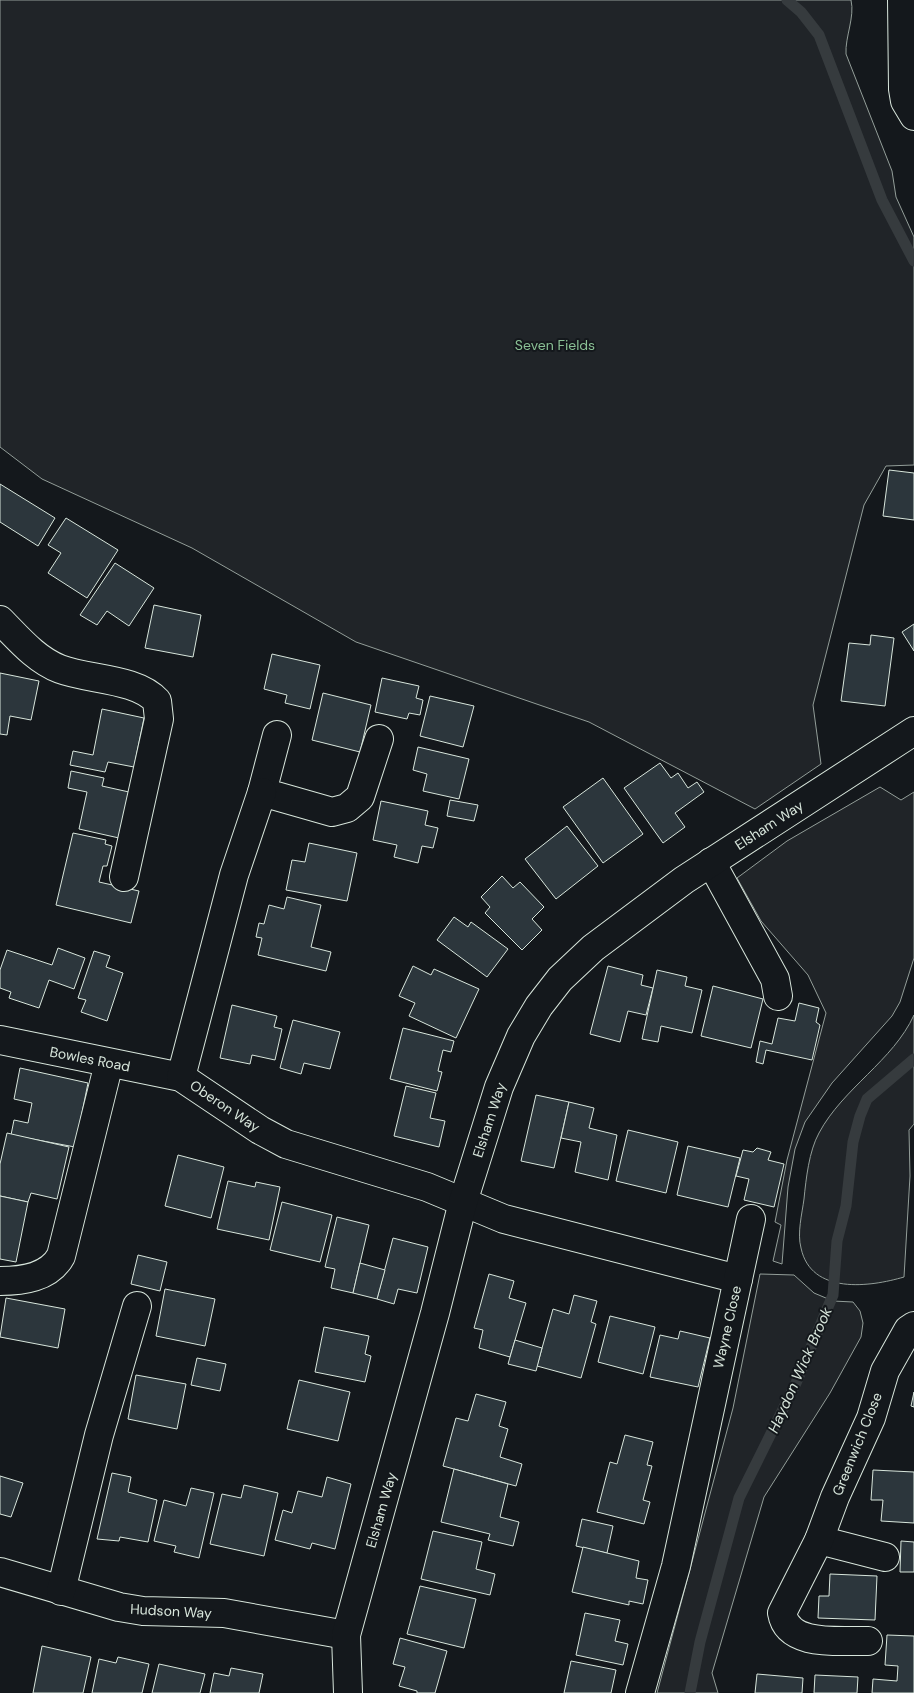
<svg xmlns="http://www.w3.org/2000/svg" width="914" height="1693" viewBox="0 0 914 1693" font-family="'DM Sans',sans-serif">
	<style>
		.green { fill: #202428; stroke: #939e99 }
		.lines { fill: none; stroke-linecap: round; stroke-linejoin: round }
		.stream { stroke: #363b3e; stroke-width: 11 }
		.building { fill: #2c363c; stroke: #d8e6dc }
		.minor-casing { stroke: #d8e6dc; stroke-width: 30 }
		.minor { stroke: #14181c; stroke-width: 28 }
		.labels { text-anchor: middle; stroke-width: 4; stroke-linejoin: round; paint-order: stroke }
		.park-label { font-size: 14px; fill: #8ac095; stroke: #14181c }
		.street-label { font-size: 14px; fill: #d8e6dc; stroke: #14181c }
		.water-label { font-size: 15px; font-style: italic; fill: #d8e6dc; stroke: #14181c }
	</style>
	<rect width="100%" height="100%" fill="#14181c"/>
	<g class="green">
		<path d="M0,0h851c4,17 -6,37 -5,54l46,117 4,26 18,40v228l-28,1 -22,39 -51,200 8,59 -66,45 -166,-87 -233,-80 -164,-94 -150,-69 -42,-32z"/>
		<path d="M880,787l21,13 13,-8v166l-14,44 -8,14 -60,67 -27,39 -10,27 -7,38 -6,77 -9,-3 8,-36 -6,-3 12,-62 39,-147 -18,-38 -47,-54 -24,-43 50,-37z"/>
		<path d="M914,1015v109l-5,6 1,46 -6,101c-34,10 -93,18 -103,-29 -4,-15 1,-34 3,-49 2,-20 5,-48 15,-66 24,-45 74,-72 95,-118z"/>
		<path d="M760,1274l34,1 20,18 19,8 20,1 7,9 3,12 -2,14 -31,56 -66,104 -52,176 6,20h-61l76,-285z"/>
	</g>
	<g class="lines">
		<g class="stream">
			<path d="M787,0l14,12 18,23 63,165 32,61"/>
			<path d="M690,1693l10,-51 39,-144 57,-115 37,-88 4,-54 9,-35 7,-64 7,-26 7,-17 47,-40"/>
		</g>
	</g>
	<g class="building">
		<path d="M889,470l25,3v47l-31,-4z"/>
		<path d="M0,484l55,34 -17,28 -38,-24z"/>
		<path d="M66,518l52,32 -31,48 -39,-25 13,-20 -13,-8z"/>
		<path d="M115,563l39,25 -25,38 -22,-15 -10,14 -17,-10z"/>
		<path d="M154,605l47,10 -8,42 -48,-9z"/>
		<path d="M914,624v27l-12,-19z"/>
		<path d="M871,635l23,3 -9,68 -44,-5 8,-58 21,2z"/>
		<path d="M272,654l48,11 -10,44 -25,-6 2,-8 -23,-6z"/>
		<path d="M0,673l39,8 -8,39 -21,-4 -3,19 -7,-1z"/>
		<path d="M382,678l37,8 -3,12 7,2 -3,15 -11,-2 -2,6 -32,-7z"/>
		<path d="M323,693l48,12 -11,47 -48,-12z"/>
		<path d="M430,696l44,10 -11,41 -43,-11z"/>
		<path d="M102,709l42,9 -10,49 -26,-5 -3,10 -35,-7 3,-14 20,4z"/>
		<path d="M418,747l51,12 -10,40 -36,-8 4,-17 -14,-4z"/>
		<path d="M660,763l11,15 7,-5 10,15 9,-6 7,10 -29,21 10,14 -22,16 -39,-55z"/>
		<path d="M71,771l33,7 -2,8 27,6 -10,46 -40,-9 8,-37 -19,-4z"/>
		<path d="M603,778l40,56 -40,29 -40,-56z"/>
		<path d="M450,800l28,5 -4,16 -27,-5z"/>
		<path d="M381,801l47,10 -3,14 13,3 -5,20 -11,-2 -4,17 -24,-6 3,-12 -24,-5z"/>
		<path d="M567,826l31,40 -42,33 -31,-40z"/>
		<path d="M73,833l33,7 -1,4 7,2 -5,20h-4l-4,16 40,9 -8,32 -75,-18z"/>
		<path d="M309,843l48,10 -10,48 -61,-11 6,-30 13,2z"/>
		<path d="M502,876l11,12 7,-6 24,25 -12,12 10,11 -20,20 -37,-37 5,-6 -9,-10z"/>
		<path d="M287,897l34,8 -10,42 20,5 -5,19 -68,-16 4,-17 -6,-1 3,-14 5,1 5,-19 15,4z"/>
		<path d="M454,917l14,10 3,-5 37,27 -21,28 -50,-37z"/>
		<path d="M58,948l27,10 -11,31 -25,-9 -10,28 -30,-10 2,-6 -11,-4v-18l7,-20 45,15z"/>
		<path d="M94,951l16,5 -4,11 17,6 -16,48 -26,-9 5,-12 -8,-2z"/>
		<path d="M413,966l18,9 3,-6 45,20 -23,49 -47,-22 6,-13 -16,-7z"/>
		<path d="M608,966l35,9 -2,10 12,3 -7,27 -18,-4 -8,31 -30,-8z"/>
		<path d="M657,970l30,7 -2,9 17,4 -10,43 -31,-7 -3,16 -16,-3z"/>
		<path d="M713,986l50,13 -12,49 -50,-12z"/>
		<path d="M799,1003l20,5 -3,14 4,3 -8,35 -46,-10 -3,14 -7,-2 4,-21 12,3 6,-26 17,3z"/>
		<path d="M232,1005l45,11 -3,11 8,2 -7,31 -23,-5 -2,9 -30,-6z"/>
		<path d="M293,1020l47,12 -10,37 -26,-6 -3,11 -21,-6z"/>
		<path d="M403,1028l51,13 -3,11 -8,-2 -5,21 4,1 -5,19 -47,-12z"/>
		<path d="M20,1068l68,15 -13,64 -64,-12 3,-15 14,3 4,-20 -18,-4z"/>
		<path d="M406,1086l30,7 -6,25 15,3 -6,26 -45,-11z"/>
		<path d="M536,1095l33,7 -15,66 -33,-7z"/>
		<path d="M569,1102l25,6 -5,20 28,7 -9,45 -33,-8 6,-30 -20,-4z"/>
		<path d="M628,1130l50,12 -12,51 -50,-12z"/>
		<path d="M7,1133l62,14 -12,52 -26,-6 -3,9 -28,-6v-32z"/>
		<path d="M688,1146l52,12 -12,49 -51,-12z"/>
		<path d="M757,1148l14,4 -3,8 16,4 -10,43 -30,-7 5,-21 -13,-3 7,-26 10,2z"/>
		<path d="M178,1155l46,12 -13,51 -46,-12z"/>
		<path d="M228,1181l27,6 1,-5 24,5 -11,53 -52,-11z"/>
		<path d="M0,1196l28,6 -12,60 -16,-3z"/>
		<path d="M282,1202l50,13 -12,47 -50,-12z"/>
		<path d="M337,1217l32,8 -16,68 -22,-5 4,-19 -10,-2z"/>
		<path d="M393,1238l35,9 -11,46 -19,-4 -4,15 -17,-5z"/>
		<path d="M138,1255l29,7 -7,29 -29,-7z"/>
		<path d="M360,1263l25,7 -8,29 -24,-6z"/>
		<path d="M489,1274l25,7 -5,17 17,5 -16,54 -31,-9 4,-18 -9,-2z"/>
		<path d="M165,1289l50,10 -10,47 -49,-10z"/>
		<path d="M574,1295l23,6 -6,21 5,2 -15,54 -44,-12 16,-57 16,5z"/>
		<path d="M6,1298l59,11 -7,39 -58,-11z"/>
		<path d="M610,1316l45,11 -12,47 -45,-12z"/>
		<path d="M324,1327l45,9 -4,18 6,2 -6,26 -50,-10z"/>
		<path d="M680,1331l30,7 -12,49 -48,-10 10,-42 18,4z"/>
		<path d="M515,1340l27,8 -6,23 -28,-7z"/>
		<path d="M197,1358l29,6 -6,27 -29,-6z"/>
		<path d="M136,1375l50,9 -9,45 -49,-10z"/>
		<path d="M299,1380l51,12 -12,49 -51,-12z"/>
		<path d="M914,1392v15l-3,-1z"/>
		<path d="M476,1394l30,8 -7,24 9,3 -8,28 22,7 -6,22 -73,-20 13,-48 12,3z"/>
		<path d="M625,1435l28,7 -6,23 5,1 -9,34 7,2 -6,22 -47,-12 13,-50 7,2z"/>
		<path d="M454,1469l54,15 -8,33 19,5 -6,24 -25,-6 2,-6 -49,-12z"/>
		<path d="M873,1470l41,2v51l-33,-2 2,-21h-12z"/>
		<path d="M112,1473l19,4 -3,15 29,8 -9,42 -28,-5 -1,4 -22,-2z"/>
		<path d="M0,1476l23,7 -12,34 -11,-3z"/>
		<path d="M327,1477l24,7 -16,65 -23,-6 -2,6 -35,-9 8,-30 9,3 6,-22 24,6z"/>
		<path d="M244,1485l34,8 -14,63 -54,-12 12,-50 19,4z"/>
		<path d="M191,1488l23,5 -15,65 -25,-6 2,-6 -22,-5 10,-41 22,6z"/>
		<path d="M582,1519l31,7 -6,27 -31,-7z"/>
		<path d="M433,1531l49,11 -6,27 19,5 -5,21 -69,-16z"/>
		<path d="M901,1541l13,1v30h-14z"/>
		<path d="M583,1547l56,14 -3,17 12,2 -5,24 -14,-3v4l-57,-13z"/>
		<path d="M830,1574l47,2 -2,44 -57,-2 1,-22h10z"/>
		<path d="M420,1586l56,13 -12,49 -57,-14z"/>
		<path d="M585,1613l35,7 -5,21 13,3 -5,21 -47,-10z"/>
		<path d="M887,1635l27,1v57h-42l1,-14 24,2 1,-15 -13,-1z"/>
		<path d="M400,1638l47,13 -12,42h-18v-2l-18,-5 6,-19 -12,-3z"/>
		<path d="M42,1646l49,11 -8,36h-50z"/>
		<path d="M118,1657l31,7 -7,29h-50l7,-34 17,4z"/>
		<path d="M571,1661l45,9 -5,23h-47z"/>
		<path d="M159,1664l46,10 -5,19h-48z"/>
		<path d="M231,1668l32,6 -4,19h-49l4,-20 15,3z"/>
		<path d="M757,1674l46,4 -1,15h-47z"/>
		<path d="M815,1675l43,2 -1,16h-43z"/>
	</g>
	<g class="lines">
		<defs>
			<g id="minor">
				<path d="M902,0l1,89 2,12 9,15"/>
				<path d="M0,620c18,18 36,40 60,49 29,11 76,9 97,32l2,18 -35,158"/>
				<path d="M277,735l-15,57 70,20 15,-4 13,-11 19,-58"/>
				<path d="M711,862l64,117 3,17"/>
				<path d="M0,1040l181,37 79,53 26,14 141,43 77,32 234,60 -62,287 -36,127"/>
				<path d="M181,1077l53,-202 28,-83"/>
				<path d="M738,1279l13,-60"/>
				<path d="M0,1281c22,0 49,-3 61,-25l48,-193"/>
				<path d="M819,1540l66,17"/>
				<path d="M0,1572l119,35 24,4 81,2 122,22"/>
				<path d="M61,1591l38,-156 38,-129"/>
				<path d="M868,1641c-27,-1 -80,7 -86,-28l37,-73 16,-43 36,-79 14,-47 23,-41 6,-4"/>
				<path d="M348,1693l-2,-58 89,-322 28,-111 36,-115 22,-51 18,-30 21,-27 33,-31 91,-68 230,-149"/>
			</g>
		</defs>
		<use href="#minor" class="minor-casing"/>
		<use href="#minor" class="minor"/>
	</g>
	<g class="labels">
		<g class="park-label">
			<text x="555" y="350">Seven Fields</text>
		</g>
		<g class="street-label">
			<text transform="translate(769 825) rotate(-33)" y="5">Elsham Way</text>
			<text transform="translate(90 1059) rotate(11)" y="5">Bowles Road</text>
			<text transform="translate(225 1106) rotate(34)" y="5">Oberon Way</text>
			<text transform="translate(489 1120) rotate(-72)" y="5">Elsham Way</text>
			<text transform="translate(727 1327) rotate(-77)" y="5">Wayne Close</text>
			<text transform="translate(857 1444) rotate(-68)" y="5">Greenwich Close</text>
			<text transform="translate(381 1510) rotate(-74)" y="5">Elsham Way</text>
			<text transform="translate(171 1611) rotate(3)" y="5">Hudson Way</text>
		</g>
		<g class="water-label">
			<text transform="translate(800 1370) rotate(-66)" y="5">Haydon Wick Brook</text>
		</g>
	</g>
</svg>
